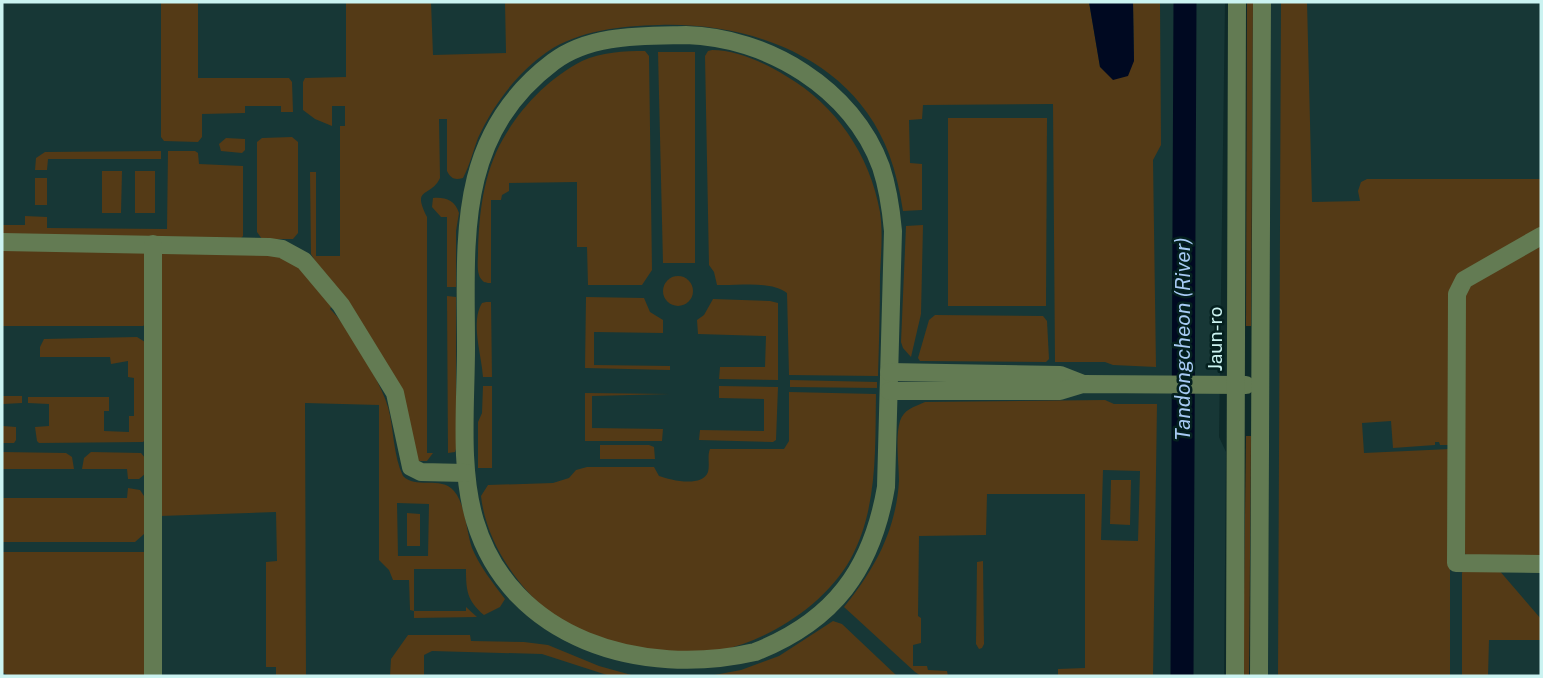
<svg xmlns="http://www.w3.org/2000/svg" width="1543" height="678" viewBox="0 0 1543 678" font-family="'Public Sans',sans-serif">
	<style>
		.built { fill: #173736 }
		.green { fill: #543a16; fill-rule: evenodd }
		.water { fill: #000921 }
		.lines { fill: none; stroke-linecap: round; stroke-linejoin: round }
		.river { stroke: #000921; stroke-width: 23 }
		.minor { stroke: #637b53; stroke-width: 18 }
		.labels { text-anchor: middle; stroke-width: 5; stroke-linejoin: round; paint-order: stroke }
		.street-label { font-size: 19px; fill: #cbf3f1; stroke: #04201f }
		.water-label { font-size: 21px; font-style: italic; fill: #a7caf4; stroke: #04201f }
	</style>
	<rect width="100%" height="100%" fill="#0e2a29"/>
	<g class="built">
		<path d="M2,2h1223l-6,435 7,15 -2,224h-1222z"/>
		<path d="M1271,2h270v674h-273z"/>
	</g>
	<g class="green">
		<path d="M161,2h51l-14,1v75h91l3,4 1,30h-12v-6h-36v7l-43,1v23l-4,5 -34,-1 -3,-4z"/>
		<path d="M346,2h85l2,53 73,-2 -1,-51h584l11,65 34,-6 -1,-59h27l1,143 -8,15 3,207 -43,-2 -8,-3h-50l-2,-258 -130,1 -1,14 -13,1 1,43 12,1v46l-19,1c-3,-19 -7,-38 -14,-57 -35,-94 -136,-132 -230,-129 -37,1 -80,5 -112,27 -30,21 -54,53 -69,86 -5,13 -8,27 -15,40 -8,2 -12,1 -16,-7v-52h-8l1,59c-9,20 -29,8 -13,39v236h6l-6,8h-11l-9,-44 -96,-163 -1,-82h6v84h24v-130h5v-20h-13v20l-17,-7 -12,-9v-28l2,-4 41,-1z"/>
		<path d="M1247,2h6l-2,324h-5z"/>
		<path d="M1281,2h26l5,200 48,-1 -2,-10 3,-9 6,-3h174v49l-75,43 -15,174h-11l-1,-3h-4v3l-42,3 -2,-27 -29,2 2,30 86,-4v227h-172z"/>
		<path d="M712,50c25,0 53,13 74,26 50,29 84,79 94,136 3,20 1,42 0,63 0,34 -1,68 -2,101l-89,-1 -2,-82c-17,-13 -49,-7 -70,-8l-3,-13 -5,-7 -4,-209 3,-5z"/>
		<path d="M645,51l4,5 3,214 -10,15h-54l-1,-38h-10v-65l-68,1v8l-7,4 -1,5h-10v83c-4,0 -7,0 -9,-3 -6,-6 -4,-19 -4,-27 1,-39 5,-79 25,-114 18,-32 46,-61 79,-78 19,-9 42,-10 63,-10z"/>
		<path d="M658,52h37v211h-32z"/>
		<path d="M948,118h99l-1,188h-98z"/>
		<path d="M292,137l6,5v91l-5,6h-31l-5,-7v-90l5,-4z"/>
		<path d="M226,138l19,1v11l-3,3 -21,-2 -2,-7z"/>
		<path d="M161,151v8h-113l-1,11h-12l1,-12 9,-6z"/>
		<path d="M168,151h27l3,2 1,11 44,2v70l-2,2 -239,-4v-9h23v-9l22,1v11l120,1z"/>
		<path d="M102,171h20l-1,42h-19z"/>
		<rect x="135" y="171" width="20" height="42"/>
		<rect x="35" y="178" width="12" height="27"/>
		<path d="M433,198c12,-1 22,2 26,15l-3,18v56h-9v-70h-6l-9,-10z"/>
		<path d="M923,225l-2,89 -10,43 -8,-9 -2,-6 5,-116z"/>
		<path d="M1541,246v311l-74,-2 -3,-2 1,-265z"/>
		<path d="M2,247l145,6 -1,71 -3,2h-141z"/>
		<path d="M162,251l113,3 23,13 34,38 -2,4c16,14 53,77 58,98 6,22 5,48 15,69 14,14 37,-1 51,15 12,14 12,40 18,57 8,19 21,35 33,51l-5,8 -16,8c-17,-14 -18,-25 -18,-46h-52v42h52v-4l11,10 -63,1v-7l-4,-1 -1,-30h-16l-4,-10 -10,-10v-155l-74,-2 1,273h-30v-9h-10v-105l11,-1 -1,-49 -116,4v-262zM397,503l32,1 -1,52h-30z"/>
		<circle cx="678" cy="291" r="15"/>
		<path d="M447,296l9,1v152l-1,3 -7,1z"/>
		<path d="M586,297l58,1 6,14 13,8v13l-69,-1v33l76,1v4l-85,-2z"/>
		<path d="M713,299l57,2 8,2v77l-59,-1 1,-12h45l1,-31 -68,-2 -1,-14 7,-5z"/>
		<path d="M486,302h5l1,75h-9c-1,-21 -13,-55 -1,-74z"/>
		<path d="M935,315l108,1 4,5 2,38 -3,3 -126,-1 -2,-3 11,-38z"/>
		<path d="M137,337l8,5 1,97 -3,3 -104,1 -2,-2 -2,-14 14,-1v-22l-21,-1v-6h81v14h-5v20l25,1v-16h5v-38l-6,-1v-16l-17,3 -1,-7h-70v-10l4,-8z"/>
		<path d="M790,380l87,2v6l-87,-1z"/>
		<path d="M483,386h9v82h-14v-46l4,-9z"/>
		<path d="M719,386l59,1 -2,53 -3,2 -74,-2 1,-10 64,1v-32l-45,-1z"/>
		<path d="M789,392l87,2c-1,57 2,115 -26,166 -25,44 -79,79 -128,90 -17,3 -67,3 -85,1 -12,-1 -24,-8 -35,-13 -14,-6 -32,-10 -44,-19 -38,-27 -72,-76 -77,-123l7,-11 65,-2 16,-5 7,-8 11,-3h67l5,9c11,4 43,12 49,-4 2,-8 -1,-16 2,-23h74l5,-8z"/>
		<path d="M585,393l85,1 -78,2v32l71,1 -1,12h-77z"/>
		<path d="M2,396h20v7l-19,1v22l13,1v13l-2,3h-12z"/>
		<path d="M1105,400l9,4h43l-4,272h-95v-7l27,-1v-174h-98l-1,41 -67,1 -1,80 3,2v25l-8,2v21h14l1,4 19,1 1,5h-27l-6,-4 -71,-65c31,-38 52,-77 55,-126 0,-17 -4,-44 1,-60 4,-12 14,-14 25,-19zM1103,470l37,1 -2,70 -37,-1z"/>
		<path d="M1246,436h5l-2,240h-6z"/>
		<path d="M600,445h49l5,2 1,12h-55z"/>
		<path d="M2,452l64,1 6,4 2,12h-72z"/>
		<path d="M91,452l50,1 5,6 -1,15 -6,5h-11l-1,-10h-45l2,-11z"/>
		<path d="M1111,480h20l-1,45 -20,-1z"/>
		<path d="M128,488l12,2 4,6v38l-9,8h-133v-44h125z"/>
		<path d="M407,513l13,1v32h-13z"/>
		<path d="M2,552h146v124h-139l-7,-4z"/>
		<path d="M983,561l1,83 -2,4 -3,1 -3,-5 1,-82z"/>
		<path d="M1498,569l43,50v21h-52l-1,36h-26v-103l1,-3z"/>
		<path d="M833,621l9,3 55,52h-188l32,-6 38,-14z"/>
		<path d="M408,635h62l1,6 53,1 24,3 51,21 36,10h-25l-68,-22 -110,-3 -8,4v21h-34l1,-17z"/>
	</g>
	<path class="water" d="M1089,2h44l1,59 -6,15 -15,4 -13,-13z"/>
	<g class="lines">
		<path class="river" d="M1182,676l3,-674"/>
		<g class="minor">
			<path d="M686,35c81,2 167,54 195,132 7,21 10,42 12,64l-7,256c-14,82 -52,134 -131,165 -113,26 -244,-12 -280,-131 -16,-53 -9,-118 -9,-173 0,-109 -11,-212 87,-286 37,-28 88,-26 133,-27z"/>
			<path d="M1541,236l-77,44 -7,14 -1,269 85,1"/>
			<path d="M2,242l267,5 13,2 22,12 37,44 54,88 16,74 10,5 45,1"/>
			<path d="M889,372l171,3 23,9"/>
			<path d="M889,391h171l23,-7 163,1"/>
			<path d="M153,676v-432"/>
			<path d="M1235,676l2,-674"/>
			<path d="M1259,676l3,-674"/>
		</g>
	</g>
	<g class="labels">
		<g class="street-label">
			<text transform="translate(1215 339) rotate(-90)" y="7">Jaun-ro</text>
		</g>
		<g class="water-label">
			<text transform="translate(1183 339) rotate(-90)" y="7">Tandongcheon (River)</text>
		</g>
	</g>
	<rect width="1543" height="678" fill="none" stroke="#cbf3f1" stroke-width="7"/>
</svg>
